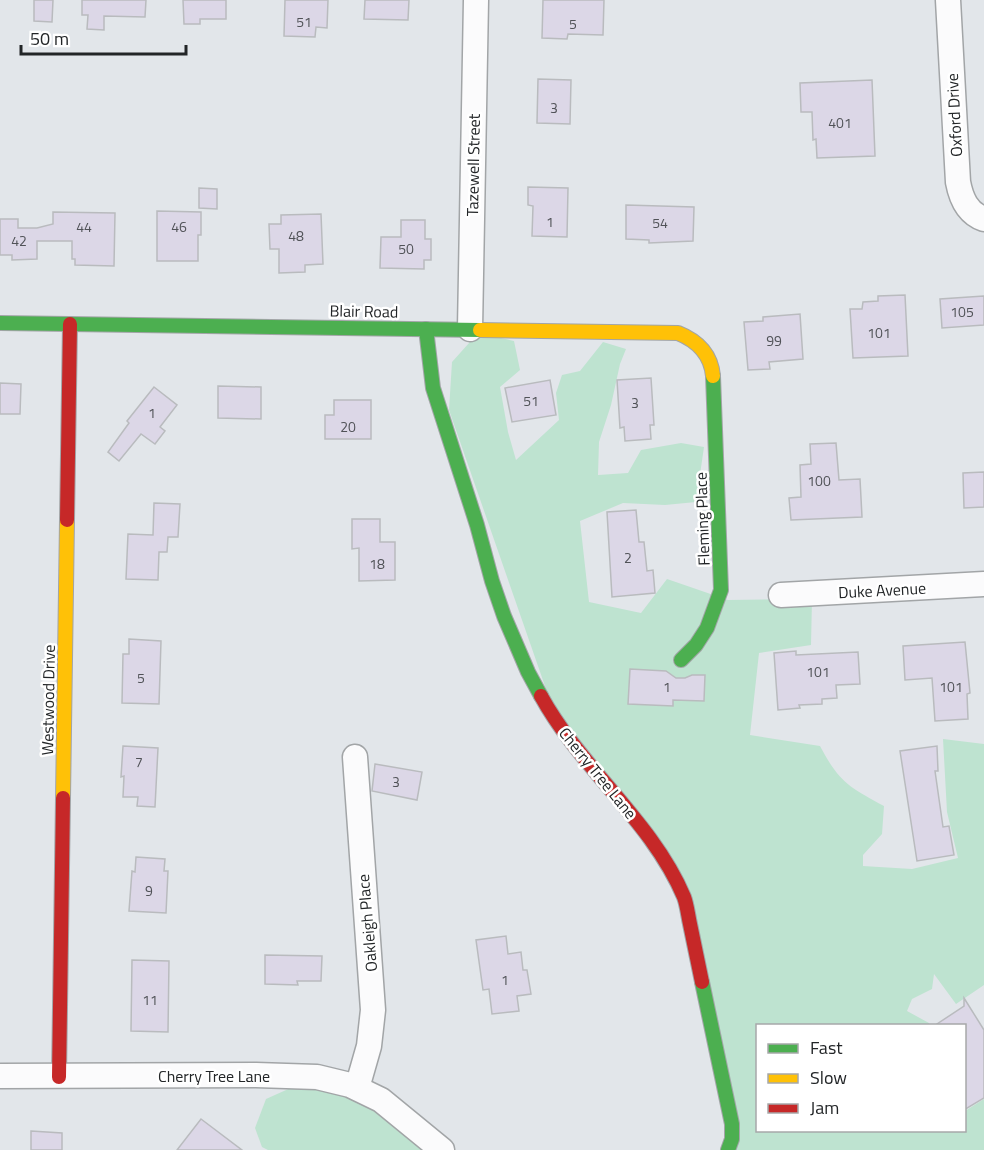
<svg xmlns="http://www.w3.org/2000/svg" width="984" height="1150" viewBox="0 0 984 1150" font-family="'Titillium Web',sans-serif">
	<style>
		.green { fill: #bee3d0 }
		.building { fill: #dcd7e7; stroke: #b9bbbe; stroke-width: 1.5 }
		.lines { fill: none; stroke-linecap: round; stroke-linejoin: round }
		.street-casing { stroke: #a2a5a7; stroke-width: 27 }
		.fast-casing { stroke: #a2a5a7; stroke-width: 16 }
		.slow-casing { stroke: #a2a5a7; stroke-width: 16 }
		.jam-casing { stroke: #a2a5a7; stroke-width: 16 }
		.street { stroke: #fbfbfc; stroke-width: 24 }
		.fast { stroke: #4caf50; stroke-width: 14 }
		.slow { stroke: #ffc107; stroke-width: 14 }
		.jam { stroke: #c62828; stroke-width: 14 }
		.labels { text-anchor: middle; stroke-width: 5; stroke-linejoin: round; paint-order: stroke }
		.number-label { font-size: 14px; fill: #505257 }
		.street-label { font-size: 16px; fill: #222527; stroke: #fff }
	</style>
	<rect width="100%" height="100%" fill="#e2e6ea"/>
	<g class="green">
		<path d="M478,333l36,8 6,29 -20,17 8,45 8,28 43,-40 -3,-27 6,-18 18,-4 23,-29 23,7 -6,15 -9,41 -12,37 -1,33 30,-2 13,-23 40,-7 23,4 -8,55 -31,3 -42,-2 -43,18 9,81 52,11 26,-34 61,21 84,-1 -1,46 -52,8 -9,82 70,11c19,36 29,41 64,60l-2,28 -19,21v11l49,3 46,-11 -11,-46 -4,-73 41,5v241l-28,19 -22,-30 -2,15 -20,10 -5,12 22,12v2l-171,1v104h206l1,-19 19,-12v51h-249l-45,-253 -136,-185 -105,-302 3,-48z"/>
		<path d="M295,1086l48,9 39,18 48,37h-162l-6,-3 -7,-19 11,-29z"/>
	</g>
	<g class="building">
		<path d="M34,0h19l-1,22 -18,-1z"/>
		<path d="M82,0h64l-1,17 -41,-1v14l-17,-1 1,-14h-6z"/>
		<path d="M183,0h43v19h-26v5h-16z"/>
		<path d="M285,0h43l-1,28 -11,-1 -1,10 -31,-1z"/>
		<path d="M365,0h44l-1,20 -44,-1z"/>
		<path d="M543,0h61l-1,35 -35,-1 -1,5 -25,-1z"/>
		<path d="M538,79l33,1 -1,44 -33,-1z"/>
		<path d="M872,80l3,76 -58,2 -1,-19 -3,1 -1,-28h-11l-1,-29z"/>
		<path d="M528,187l40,1 -1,49 -35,-1 1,-30 -5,-1z"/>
		<path d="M199,188l18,1v20l-18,-1z"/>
		<path d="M626,205l68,2 -1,34 -44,2v-3l-23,-1z"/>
		<path d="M157,211l44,1v23h-3v26h-41z"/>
		<path d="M53,212l62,1 -1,53 -39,-1v-6h-3v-18h-35v18l-25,1v-5h-12v-36h18v9h19l16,-4z"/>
		<path d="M321,214l2,50 -18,1v7l-26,1v-24h-9l-1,-25h12v-9z"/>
		<path d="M401,220h24v19h6v21h-7v9l-44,-1 1,-31h20z"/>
		<path d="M905,295l3,61 -55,2 -3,-49h12l1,-7 15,-1v-5z"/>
		<path d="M984,296v29l-42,3 -2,-29z"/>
		<path d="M800,314l3,45 -34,3 1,7 -22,1 -4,-48 19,-1v-4z"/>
		<path d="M651,378l3,47h-4l1,14 -26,2 -1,-14 -4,1 -3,-48z"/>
		<path d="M550,380l6,35 -44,7 -7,-34z"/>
		<path d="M0,383l21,1 -1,30h-20z"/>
		<path d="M218,386l43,1v32l-43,-1z"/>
		<path d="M154,387l23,18 -17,22 5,4 -10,13 -14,-10 -22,27 -11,-9 21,-29 -2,-2z"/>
		<path d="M334,400h37v39h-46v-24h9z"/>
		<path d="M836,443l3,37 21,-1 2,38 -71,3 -2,-22 12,-1 -1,-32 11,-1 -1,-20z"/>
		<path d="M984,472v35l-20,1 -1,-35z"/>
		<path d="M154,503l26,1 -2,33h-10l-1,15h-8l-1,28 -32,-1 2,-45 25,1z"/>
		<path d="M636,510l3,32h5l3,29 6,-1 2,23 -43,4 -5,-85z"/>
		<path d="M352,519h28v23h15v38l-36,1v-33l-7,1z"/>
		<path d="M129,639l32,2 -2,63 -37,-1 1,-49h6z"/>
		<path d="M965,642l5,51 -3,1 1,25 -33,2 -3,-43 -27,2 -2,-34z"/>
		<path d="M796,651v4l62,-3 2,32 -24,1 1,13 -15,1v5l-23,1 1,3 -22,2 -4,-57z"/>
		<path d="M630,669l36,2 10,7h9l7,-3h13l-1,26 -31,-1v6l-45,-2z"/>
		<path d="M123,746l35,2 -3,59 -18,-1 1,-9h-15l1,-21 -3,1z"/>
		<path d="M937,746l1,25h-3l8,56 6,-1 5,29 -37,6 -17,-110z"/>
		<path d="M375,764l47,8 -5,28 -45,-9z"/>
		<path d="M136,857l29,2 -1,12h4l-2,42 -37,-2 3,-40 3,1z"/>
		<path d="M506,936l2,18 13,-2 2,18h4l4,24 -14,2 2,15 -27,3 -3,-25 -6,1 -7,-50z"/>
		<path d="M265,955l57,1 -1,25h-24l1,4 -33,-1z"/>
		<path d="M132,960l37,1 -1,71 -37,-1z"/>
		<path d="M964,998l20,32v68l-20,12v-84h-30l30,-20z"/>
		<path d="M201,1119l41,31h-65z"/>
		<path d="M31,1131l31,2v17h-31z"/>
	</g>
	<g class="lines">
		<defs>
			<g id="street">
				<path d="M948,0l10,182c3,16 9,31 26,37"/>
				<path d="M470,329l6,-329"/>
				<path d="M781,595l203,-11"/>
				<path d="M355,757l18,253 -4,36 -12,42"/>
				<path d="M0,1076l256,-1 61,2 33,8 31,15 61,50"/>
			</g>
			<g id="fast">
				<path d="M0,323l480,7"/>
				<path d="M426,329l7,59 44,137 15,56 12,35 24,56 13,24"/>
				<path d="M681,660l15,-15 11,-17 14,-38 -8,-214"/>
				<path d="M702,982l30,142v15l-4,11"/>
			</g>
			<g id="slow">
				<path d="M480,330l198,3c20,8 33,21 35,43"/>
				<path d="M63,798l4,-278"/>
			</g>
			<g id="jam">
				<path d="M67,520l3,-196"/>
				<path d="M541,696c40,73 111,125 143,201 3,8 4,18 6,27 4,19 8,38 12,58"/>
				<path d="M59,1077l4,-279"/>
			</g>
		</defs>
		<use href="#street" class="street-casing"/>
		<use href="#fast" class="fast-casing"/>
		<use href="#slow" class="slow-casing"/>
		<use href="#jam" class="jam-casing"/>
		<use href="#street" class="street"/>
		<use href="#fast" class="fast"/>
		<use href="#slow" class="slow"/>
		<use href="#jam" class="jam"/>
	</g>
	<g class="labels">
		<g class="number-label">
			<text x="304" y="27">51</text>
			<text x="573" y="29">5</text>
			<text x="554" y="113">3</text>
			<text x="840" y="128">401</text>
			<text x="550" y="227">1</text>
			<text x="660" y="228">54</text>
			<text x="84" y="232">44</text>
			<text x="179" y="232">46</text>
			<text x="296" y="241">48</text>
			<text x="19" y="246">42</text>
			<text x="406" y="254">50</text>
			<text x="962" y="317">105</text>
			<text x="879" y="338">101</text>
			<text x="774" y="346">99</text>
			<text x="531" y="406">51</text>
			<text x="635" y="408">3</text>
			<text x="152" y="418">1</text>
			<text x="348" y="432">20</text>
			<text x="819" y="486">100</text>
			<text x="628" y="563">2</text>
			<text x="377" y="569">18</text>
			<text x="818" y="677">101</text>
			<text x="141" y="683">5</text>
			<text x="667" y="692">1</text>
			<text x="951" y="692">101</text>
			<text x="139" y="767">7</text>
			<text x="396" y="787">3</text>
			<text x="149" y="896">9</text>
			<text x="505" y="985">1</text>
			<text x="150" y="1005">11</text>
		</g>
		<g class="street-label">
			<text transform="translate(954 115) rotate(-93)" y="6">Oxford Drive</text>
			<text transform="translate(473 165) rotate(-89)" y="6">Tazewell Street</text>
			<text transform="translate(364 311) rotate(1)" y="6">Blair Road</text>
			<text transform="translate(702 519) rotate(-92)" y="6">Fleming Place</text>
			<text transform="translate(882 590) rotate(-3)" y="6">Duke Avenue</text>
			<text transform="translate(48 700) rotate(-89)" y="6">Westwood Drive</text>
			<text transform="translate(598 773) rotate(51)" y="6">Cherry Tree Lane</text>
			<text transform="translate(367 923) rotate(-95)" y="6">Oakleigh Place</text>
			<text x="214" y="1082">Cherry Tree Lane</text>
		</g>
	</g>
	<rect x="756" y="1024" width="210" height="108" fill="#ffffff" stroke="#a7a8a9" stroke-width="1.5"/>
	<rect x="768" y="1044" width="30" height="9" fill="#4caf50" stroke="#a7a8a9" stroke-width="1.5"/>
	<text x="810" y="1054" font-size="18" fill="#222527">Fast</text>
	<rect x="768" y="1074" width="30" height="9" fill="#ffc107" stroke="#a7a8a9" stroke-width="1.5"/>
	<text x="810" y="1084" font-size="18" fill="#222527">Slow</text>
	<rect x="768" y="1104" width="30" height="9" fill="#c62828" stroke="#a7a8a9" stroke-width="1.5"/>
	<text x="810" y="1114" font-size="18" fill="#222527">Jam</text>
	<path d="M21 45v9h165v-9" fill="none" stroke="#222527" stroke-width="3"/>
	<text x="30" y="45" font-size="18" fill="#222527" stroke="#ffffff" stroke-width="4.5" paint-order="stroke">50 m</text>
</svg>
